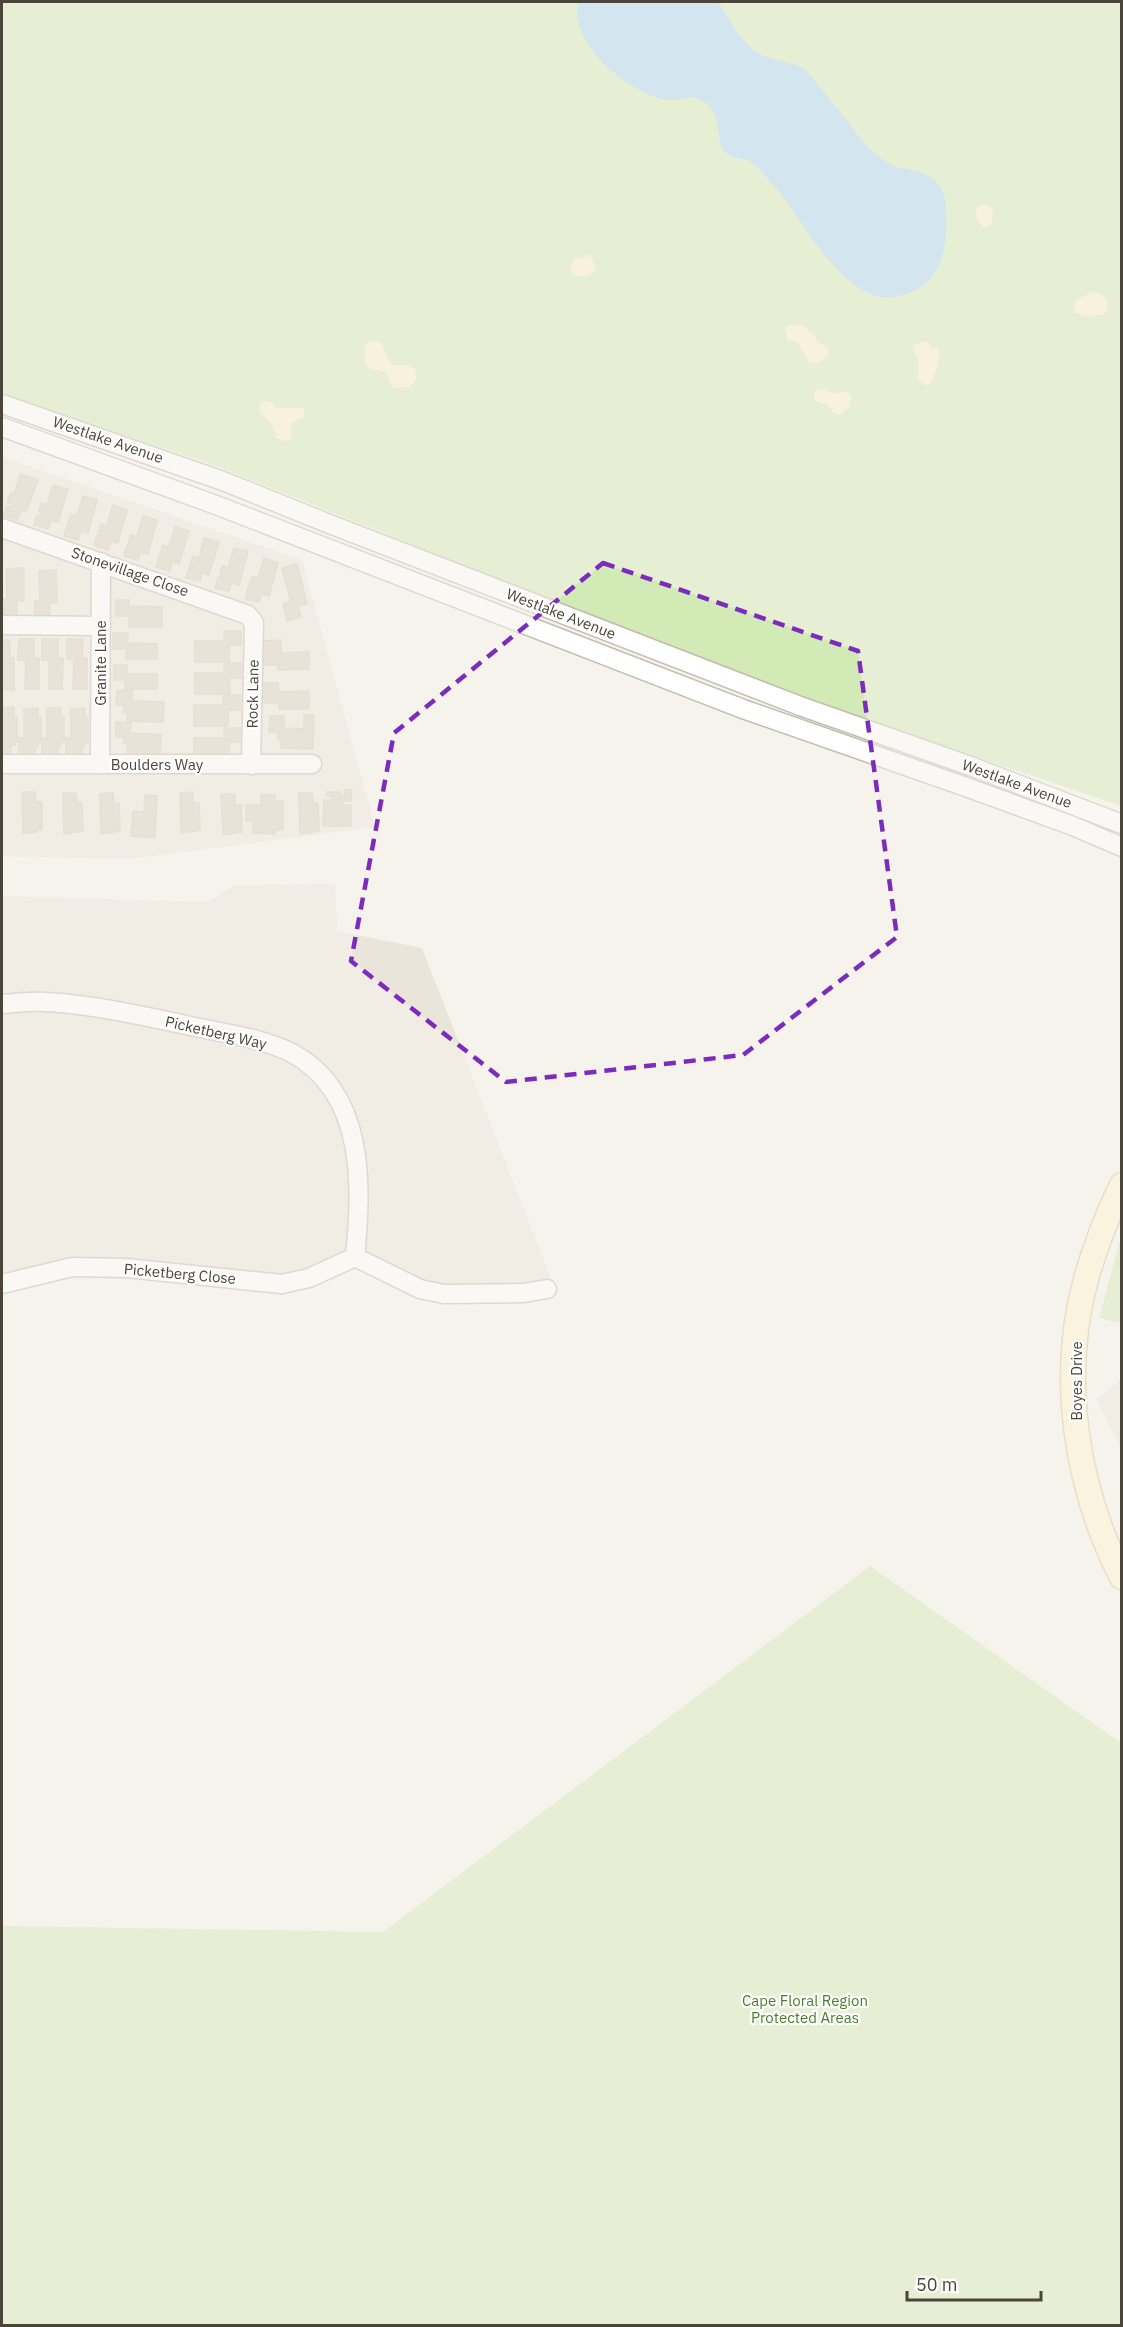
<svg xmlns="http://www.w3.org/2000/svg" width="1123" height="2327" viewBox="0 0 1123 2327" font-family="'IBM Plex Sans',sans-serif">
	<style>
		.residential { fill: #eae5da }
		.green { fill: #d2eab5 }
		.sand { fill: #f9efc9 }
		.water { fill: #a9d4f2 }
		.building { fill: #d8cfc1; stroke: #d3c7b4; stroke-width: 1.5 }
		.lines { fill: none; stroke-linecap: round; stroke-linejoin: round }
		.street-casing { stroke: #c2bbae; stroke-width: 21 }
		.secondary-casing { stroke: #d6c79b; stroke-width: 27 }
		.street { stroke: #fff; stroke-width: 18 }
		.secondary { stroke: #fff3cd; stroke-width: 24 }
		.marked { fill: none; stroke: #7b2cbf; stroke-width: 4.5; stroke-dasharray: 12 8; stroke-linejoin: round }
		.labels { text-anchor: middle; stroke-width: 4.5; stroke-linejoin: round; paint-order: stroke }
		.street-label { font-size: 15px; fill: #4b4439; stroke: #fff }
		.park-label { font-size: 15px; fill: #4a7f2a; stroke: #fff }
	</style>
	<rect width="100%" height="100%" fill="#f6f3ec"/>
	<g class="residential">
		<path d="M2,457l300,103 73,267 -245,32 -128,-3z"/>
		<path d="M335,883l2,48 85,17 131,336 -109,10 -89,-37 -46,21 -183,-10 -124,16v-388l206,6 24,-16z"/>
		<path d="M1121,1380v67l-25,-48z"/>
	</g>
	<g class="green">
		<path d="M2,2h1119v804l-361,-122 -549,-220 -209,-69z"/>
		<path d="M1121,1237l1,86h-1l-22,-5z"/>
		<path d="M870,1566l251,177v582h-1119v-399l381,6z"/>
	</g>
	<g class="sand">
		<path d="M982,205h5l6,5 -1,13 -5,4 -5,-1 -5,-8 -1,-10z"/>
		<path d="M590,255l6,13 -5,7 -11,2 -8,-4 -2,-7 5,-7z"/>
		<path d="M1091,292l7,1 9,6 1,11 -4,5 -19,1 -11,-4 1,-11z"/>
		<path d="M792,324l14,3 3,5 5,2 3,8 10,5 2,7c-6,7 -10,10 -20,8l-11,-19 -11,-3 -2,-13z"/>
		<path d="M377,341l5,3 5,13 6,8h15l7,5 1,9 -6,8 -14,1 -4,-2 -6,-14 -16,-3 -5,-6 -1,-17 5,-4z"/>
		<path d="M921,342h8l2,7 7,-1c4,16 -4,22 -6,35l-6,2 -8,-5 1,-17 -6,-14 1,-3z"/>
		<path d="M825,389l8,5 15,-3 4,7 -3,10 -9,7 -6,-1 -7,-10 -8,-1 -5,-4v-6l3,-3z"/>
		<path d="M263,401h6l8,8 23,-2 5,3 -1,7 -13,6v16l-7,2 -8,-3 -4,-14 -12,-11 -1,-8z"/>
	</g>
	<path class="water" d="M579,2h139c11,16 24,43 42,52 15,8 32,7 46,16 14,18 29,35 43,53 7,9 14,20 23,28 6,5 15,12 22,15 16,5 33,4 45,19 7,10 7,19 7,30 2,33 -6,71 -43,80 -10,3 -21,4 -31,0 -47,-21 -71,-82 -105,-117 -5,-5 -10,-12 -16,-16 -8,-5 -17,-2 -25,-9 -13,-14 0,-35 -23,-52 -11,-8 -23,1 -35,-1 -37,-5 -102,-58 -89,-98z"/>
	<g class="building">
		<path d="M21,474l17,6 -12,32 -5,-2 -4,10 -14,-5 4,-9 4,1 1,-3 -5,-2 4,-9 3,1z"/>
		<path d="M53,485l15,4 -10,33 -7,-2 -3,9 -14,-4 3,-10 4,1 1,-3 -3,-1 2,-9 6,2z"/>
		<path d="M83,496l14,4 -9,33 -7,-2 -3,9 -14,-4 3,-10 3,1 1,-3h-3l3,-10 6,2z"/>
		<path d="M113,505l14,5 -9,33 -7,-2 -3,9 -14,-5 3,-10 4,1v-2l-3,-1 3,-9 6,1z"/>
		<path d="M143,516l14,4 -9,34 -7,-2 -3,8 -14,-4 3,-10 3,1 1,-2 -3,-1 3,-9 6,1z"/>
		<path d="M175,527l14,4 -10,33 -7,-2 -2,9 -14,-4 3,-11 3,2 1,-3 -3,-1 3,-9 6,2z"/>
		<path d="M204,538l15,4 -10,33 -7,-2 -2,8 -14,-3 3,-11 3,1 1,-2 -3,-1 3,-9 6,2z"/>
		<path d="M234,548l14,3 -9,34 -7,-2 -3,8 -14,-3 3,-11 4,1v-2l-2,-1 2,-9 6,2z"/>
		<path d="M264,558l14,5 -9,33 -7,-2 -3,8 -14,-3 3,-11 3,1 1,-2 -3,-1 3,-9 6,1z"/>
		<path d="M297,564l10,40 -9,2 3,11 -14,4 -4,-17 8,-2 -9,-34z"/>
		<path d="M24,568v33h-7v13h-14l-1,-15h5l-1,-30z"/>
		<path d="M56,570l1,33h-8l1,12 -15,1v-15h5l-1,-30z"/>
		<path d="M116,600h13v6l33,1v20h-33v-11h-13z"/>
		<path d="M224,631h17v14h-12v17h-34v-21h29z"/>
		<path d="M113,633h15v10l29,1v15h-31l1,-10h-14z"/>
		<path d="M19,639h15v19h5v31h-14l1,-29h-8z"/>
		<path d="M42,639h16v19h5l-1,31h-13v-29h-7z"/>
		<path d="M67,639h16l-1,19h5v31h-14l1,-29 -7,-1z"/>
		<path d="M2,640h8v18h4v32l-12,-1z"/>
		<path d="M281,640v13l28,-1v17l-31,1v-5h-14l-1,-24z"/>
		<path d="M224,663h17v15h-12l1,16h-35v-21h29z"/>
		<path d="M114,665h13v9h30v15h-32v-9h-11z"/>
		<path d="M264,683h14l1,9 30,-1v18h-30v-6h-15z"/>
		<path d="M117,690l15,1v10l32,1 -1,20 -36,-1 1,-8h-4v-8h-8z"/>
		<path d="M223,695h17v15h-12v16h-34v-21h29z"/>
		<path d="M14,707v10h3v25h-2v3h-4v10h-9v-47z"/>
		<path d="M38,708v10h3v25h-3v3h-3v10h-16v-18h5v-29z"/>
		<path d="M47,708h14v9h3v25h-3v4h-3v9h-16v-17h5z"/>
		<path d="M85,708v10h3v25h-3v3h-3v10h-16v-18h5v-29z"/>
		<path d="M304,715h10l-1,34 -32,-1 1,-8h-4v-8h-9l1,-16h14v12l20,1z"/>
		<path d="M116,722l15,1 -1,10 31,2 -1,20 -33,-1 1,-10h-4v-7h-8z"/>
		<path d="M224,728h16v14h-11v17h-35v-21h30z"/>
		<path d="M345,790h7l-1,11h-9v4h9v21h-28l1,-26h8v-4h-5v-4h13v3h5z"/>
		<path d="M22,792h13l1,10h6v28h-6v2l-13,1z"/>
		<path d="M193,792v11h6l1,27 -19,3 -1,-40z"/>
		<path d="M63,793h13l1,10h5l1,28 -19,3z"/>
		<path d="M113,793l1,11 5,-1 1,28 -19,3 -1,-40z"/>
		<path d="M299,793h13l1,10h5l1,28 -19,3z"/>
		<path d="M221,794h14v11h6l1,27 -19,3z"/>
		<path d="M261,794l14,1v6h8v29h-8v4l-22,-1v-12h-7v-16h15z"/>
		<path d="M145,795l12,1 -2,42 -24,-2 2,-25 11,1z"/>
	</g>
	<g class="lines">
		<defs>
			<g id="street">
				<path d="M2,404l221,77 109,44 468,181 173,61 149,57"/>
				<path d="M2,427l214,78 527,204 223,78 107,39 49,21"/>
				<path d="M2,528l246,87 6,8 -3,142"/>
				<path d="M2,625l99,1"/>
				<path d="M2,764h310"/>
				<path d="M100,764l1,-202"/>
				<path d="M2,1004c14,-1 30,-3 45,-2 47,3 93,13 139,23 35,8 74,12 106,28 74,40 70,133 63,204"/>
				<path d="M355,1257l65,32 24,5 80,-1 23,-4"/>
				<path d="M2,1284l70,-17 54,1 156,16 27,-6 46,-21"/>
			</g>
			<path id="secondary" d="M1122,1185c-15,31 -27,62 -36,94 -27,98 -10,209 36,298"/>
		</defs>
		<use href="#street" class="street-casing"/>
		<use href="#secondary" class="secondary-casing"/>
		<use href="#street" class="street"/>
		<use href="#secondary" class="secondary"/>
	</g>
	<path d="M0 0H1123V2327H0ZM603,563l255,88 39,286 -154,118 -237,27 -155,-121 43,-228z" fill="#f6f3ec" fill-opacity=".55" fill-rule="evenodd"/>
	<path class="marked" d="M603,563l255,88 39,286 -154,118 -237,27 -155,-121 43,-228z"/>
	<g class="labels">
		<g class="street-label">
			<text transform="translate(108 440) rotate(19)" y="5">Westlake Avenue</text>
			<text transform="translate(130 572) rotate(19)" y="5">Stonevillage Close</text>
			<text transform="translate(561 614) rotate(21)" y="5">Westlake Avenue</text>
			<text transform="translate(101 663) rotate(-90)" y="5">Granite Lane</text>
			<text transform="translate(253 694) rotate(-89)" y="5">Rock Lane</text>
			<text x="157" y="770">Boulders Way</text>
			<text transform="translate(1017 784) rotate(20)" y="5">Westlake Avenue</text>
			<text transform="translate(216 1033) rotate(13)" y="5">Picketberg Way</text>
			<text transform="translate(180 1274) rotate(5)" y="5">Picketberg Close</text>
			<text transform="translate(1077 1381) rotate(-90)" y="5">Boyes Drive</text>
		</g>
		<g class="park-label">
			<text x="805" y="2006">Cape Floral Region<tspan x="805" dy="17">Protected Areas</tspan></text>
		</g>
	</g>
	<rect width="1123" height="2327" fill="none" stroke="#4b4439" stroke-width="6"/>
	<path d="M907 2291v9h134v-9" fill="none" stroke="#4b4439" stroke-width="3"/>
	<text x="916" y="2291" font-size="18" fill="#4b4439" stroke="#ffffff" stroke-width="4.5" paint-order="stroke">50 m</text>
</svg>
